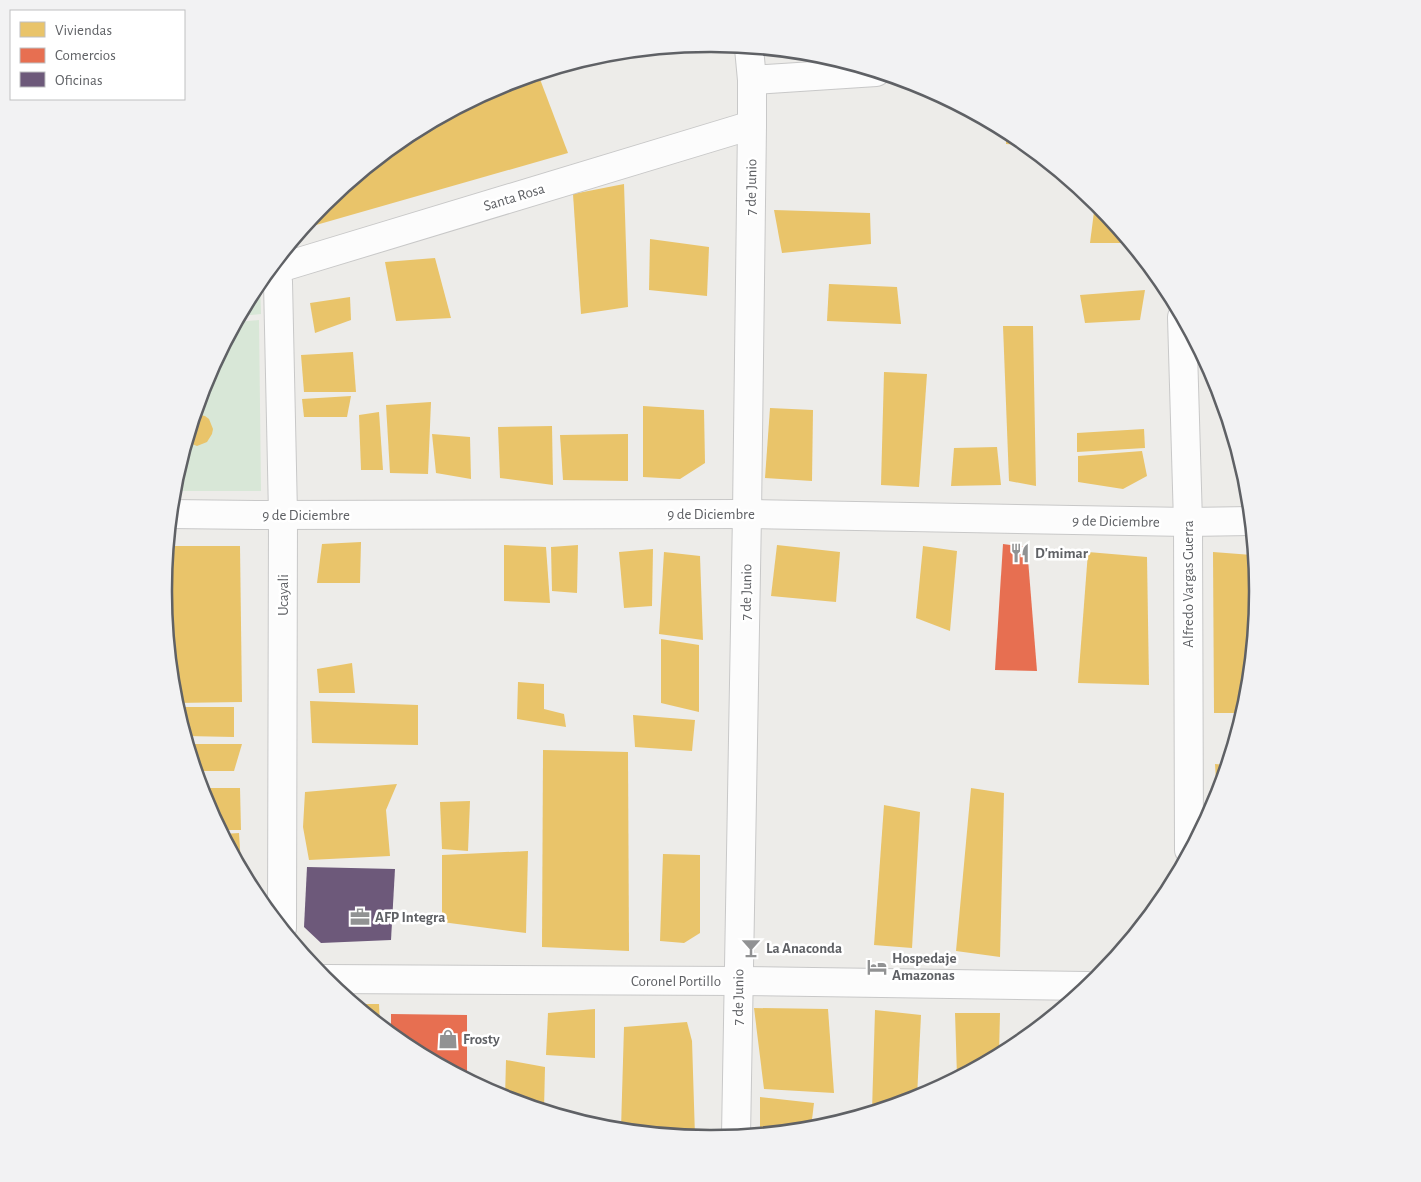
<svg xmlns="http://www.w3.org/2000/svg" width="1421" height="1182" viewBox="0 0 1421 1182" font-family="'Alegreya Sans',sans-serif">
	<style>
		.green { fill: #d8e7d7 }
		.homes { fill: #e9c46a }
		.shops { fill: #e76f51 }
		.offices { fill: #6d597a }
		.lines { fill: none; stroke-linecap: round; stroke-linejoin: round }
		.minor-casing { stroke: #c8c8c8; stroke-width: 30 }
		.minor { stroke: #fcfcfc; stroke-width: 28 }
		.labels { text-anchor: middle; stroke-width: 5; stroke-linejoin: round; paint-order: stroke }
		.street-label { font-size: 15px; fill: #5f6165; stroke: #fff }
		.poi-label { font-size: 15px; font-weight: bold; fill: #5f6165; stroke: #fff; text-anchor: start }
		.rim { fill: none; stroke: #5f6165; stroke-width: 2.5 }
	</style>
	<rect width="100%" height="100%" fill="#edece9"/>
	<g class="green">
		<path d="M260,282l1,32 -21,2 16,-29z"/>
		<path d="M259,320l2,171h-88l1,-7 31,-103 32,-59z"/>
	</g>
	<g class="homes">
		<path d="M538,74l30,79 -252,72 -2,-9 10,-12 83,-68 94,-51z"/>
		<path d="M1006,132l9,4 10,9 -19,-1z"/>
		<path d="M624,184l4,123 -47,7 -8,-120z"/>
		<path d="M1095,204h3l32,39h-40z"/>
		<path d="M774,210l96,3 1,31 -89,9z"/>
		<path d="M650,239l59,8 -2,49 -58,-6z"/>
		<path d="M435,258l16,60 -55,3 -11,-59z"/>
		<path d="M829,284l68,3 4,37 -74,-3z"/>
		<path d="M1145,290l-5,30 -55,3 -5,-28z"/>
		<path d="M350,297l1,23 -36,13 -5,-30z"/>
		<path d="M1003,326h30l3,160 -27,-5z"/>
		<path d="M353,352l3,40h-52l-3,-37z"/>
		<path d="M884,372l43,2 -8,113 -38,-2z"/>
		<path d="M351,396l-4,21h-43l-2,-18z"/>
		<path d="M431,402l-3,72 -38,-1 -4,-68z"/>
		<path d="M643,406l61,4 1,53 -25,16 -37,-2z"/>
		<path d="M770,408l43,2 -1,71 -47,-3z"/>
		<path d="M379,412l4,58h-22l-2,-55z"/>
		<path d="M195,414l10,2 4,3 4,10 -1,5 -5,8 -10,4 -10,-4z"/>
		<path d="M552,426l1,59 -53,-7 -2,-51z"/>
		<path d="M1144,429l1,19 -68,4v-19z"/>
		<path d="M432,434l38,3 1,42 -35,-6z"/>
		<path d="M628,434v47l-65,-1 -3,-45z"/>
		<path d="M997,447l4,38 -50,1 3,-38z"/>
		<path d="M1142,451l5,25 -24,13 -45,-7v-26z"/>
		<path d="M361,542l-1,41h-43l5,-39z"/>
		<path d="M504,545l42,2 4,56 -46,-2z"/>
		<path d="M578,545l-1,48 -25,-2 -1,-44z"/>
		<path d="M777,545l63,7 -4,50 -65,-6z"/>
		<path d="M170,546h70l2,156 -67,1 -2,-16z"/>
		<path d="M923,546l34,5 -7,80 -34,-13z"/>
		<path d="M653,549l-1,57 -28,2 -5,-56z"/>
		<path d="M664,552l36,4 3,84 -44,-6z"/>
		<path d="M1088,552l59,5 2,128 -71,-2z"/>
		<path d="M1213,552l39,3 1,83 -6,60 -4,15h-29z"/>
		<path d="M661,639l38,6v67l-38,-9z"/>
		<path d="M352,663l3,30h-36l-2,-24z"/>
		<path d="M518,682l26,2v25l20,5 2,13 -49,-8z"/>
		<path d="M310,701l108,4v40l-106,-2z"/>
		<path d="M176,707h58v30l-48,-1z"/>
		<path d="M633,715l62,5 -3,31 -57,-4z"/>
		<path d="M188,744h54l-8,27h-38z"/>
		<path d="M543,750l85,2 1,199 -87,-4z"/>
		<path d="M1215,764l12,1 -10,33z"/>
		<path d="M397,784l-11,26 4,46 -81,4 -6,-33 2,-35z"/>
		<path d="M201,788h39l1,42h-20l-16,-30z"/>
		<path d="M971,788l33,5 -4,164 -44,-6z"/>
		<path d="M470,801l-2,50 -26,-2 -2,-47z"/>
		<path d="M884,805l36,7 -8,136 -38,-3z"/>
		<path d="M239,833l2,32h-2l-16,-31z"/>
		<path d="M528,851l-2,82 -84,-11v-67z"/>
		<path d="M663,854l37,1v78l-16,10 -24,-2z"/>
		<path d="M356,1004h23l1,20z"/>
		<path d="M754,1008l74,1 6,84 -70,-4z"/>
		<path d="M595,1009v49l-49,-3 2,-42z"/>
		<path d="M875,1010l46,5 -4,82 -45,14z"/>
		<path d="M955,1013h45l-1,41 -42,23z"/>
		<path d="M687,1022l5,19 3,96 -74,-8 3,-102z"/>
		<path d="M506,1060l39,7 -1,43 -39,-12z"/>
		<path d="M760,1097l54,6 -3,25 -51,5z"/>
	</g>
	<g class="shops">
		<path d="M1003,544l24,3 10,124 -42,-1z"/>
		<path d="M391,1014l76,1v63l-61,-32 -15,-13z"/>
	</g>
	<path class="offices" d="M307,867l88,2 -4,71 -70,3 -17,-16z"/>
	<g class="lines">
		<defs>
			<g id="minor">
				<path d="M752,80l124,-8"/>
				<path d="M275,263l3,19 5,232 -1,414"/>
				<path d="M276,269l476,-144"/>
				<path d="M1182,317l6,205 1,328"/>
				<path d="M171,514l89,1 487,-1 441,8 63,-1"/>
				<path d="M325,979l413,2 349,5"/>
				<path d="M736,1136l11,-622 5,-389v-45l-3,-32"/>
			</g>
		</defs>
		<use href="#minor" class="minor-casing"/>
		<use href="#minor" class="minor"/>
	</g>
	<defs>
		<symbol id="restaurant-bare" viewBox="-9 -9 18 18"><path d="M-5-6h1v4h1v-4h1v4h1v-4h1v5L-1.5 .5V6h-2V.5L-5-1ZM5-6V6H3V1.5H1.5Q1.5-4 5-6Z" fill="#919293" stroke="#fff" stroke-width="2.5" paint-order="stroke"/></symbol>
		<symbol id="office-bare" viewBox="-9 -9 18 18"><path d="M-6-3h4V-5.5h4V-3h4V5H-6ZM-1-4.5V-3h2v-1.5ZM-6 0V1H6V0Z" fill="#919293" stroke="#fff" stroke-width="2.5" paint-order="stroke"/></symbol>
		<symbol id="bar-bare" viewBox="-9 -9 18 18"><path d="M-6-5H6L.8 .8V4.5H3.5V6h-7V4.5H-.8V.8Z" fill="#919293" stroke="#fff" stroke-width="2.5" paint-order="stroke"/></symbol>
		<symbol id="hotel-bare" viewBox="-9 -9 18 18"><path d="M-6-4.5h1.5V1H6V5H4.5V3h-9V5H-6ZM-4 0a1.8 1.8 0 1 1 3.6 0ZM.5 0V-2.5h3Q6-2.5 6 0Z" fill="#919293" stroke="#fff" stroke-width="2.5" paint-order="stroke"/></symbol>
		<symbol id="shop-bare" viewBox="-9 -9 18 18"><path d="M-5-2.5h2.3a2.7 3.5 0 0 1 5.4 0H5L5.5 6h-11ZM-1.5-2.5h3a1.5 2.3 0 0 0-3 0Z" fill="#919293" stroke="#fff" stroke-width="2.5" paint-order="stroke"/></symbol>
	</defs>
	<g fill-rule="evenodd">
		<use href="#restaurant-bare" x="1006" y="539" width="28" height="28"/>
		<use href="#office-bare" x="346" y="903" width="28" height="28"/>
		<use href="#bar-bare" x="737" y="934" width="28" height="28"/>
		<use href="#hotel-bare" x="863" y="953" width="28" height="28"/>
		<use href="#shop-bare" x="434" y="1025" width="28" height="28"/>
	</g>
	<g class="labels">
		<g class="street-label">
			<text transform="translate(751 187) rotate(-89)" y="5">7 de Junio</text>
			<text transform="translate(514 197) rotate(-17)" y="5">Santa Rosa</text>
			<text x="711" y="519">9 de Diciembre</text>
			<text x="306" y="520">9 de Diciembre</text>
			<text transform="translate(1116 521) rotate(1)" y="5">9 de Diciembre</text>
			<text transform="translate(1188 584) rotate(-90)" y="5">Alfredo Vargas Guerra</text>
			<text transform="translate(746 592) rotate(-89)" y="5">7 de Junio</text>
			<text transform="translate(283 595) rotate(-90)" y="5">Ucayali</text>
			<text x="676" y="986">Coronel Portillo</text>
			<text transform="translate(738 997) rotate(-89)" y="5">7 de Junio</text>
		</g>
		<g class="poi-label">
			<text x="1035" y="558">D'mimar</text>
			<text x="375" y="922">AFP Integra</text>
			<text x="766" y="953">La Anaconda</text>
			<text x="892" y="963">Hospedaje<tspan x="892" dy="17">Amazonas</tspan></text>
			<text x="463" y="1044">Frosty</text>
		</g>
	</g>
	<path d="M0 0H1421V1182H0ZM710 52H711A538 538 0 0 1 1249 590V592A538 538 0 0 1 711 1130H710A538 538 0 0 1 172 592V590A538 538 0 0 1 710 52Z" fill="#f2f2f3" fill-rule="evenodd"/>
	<path class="rim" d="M710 52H711A538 538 0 0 1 1249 590V592A538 538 0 0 1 711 1130H710A538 538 0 0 1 172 592V590A538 538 0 0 1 710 52Z"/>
	<rect x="10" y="10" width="175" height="90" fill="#ffffff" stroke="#bfc0c1"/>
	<rect x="20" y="22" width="25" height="15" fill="#e9c46a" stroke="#bfc0c1"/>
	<text x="55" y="35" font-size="15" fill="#5f6165">Viviendas</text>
	<rect x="20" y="48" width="25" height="15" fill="#e76f51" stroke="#bfc0c1"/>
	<text x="55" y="60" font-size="15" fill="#5f6165">Comercios</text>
	<rect x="20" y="72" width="25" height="15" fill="#6d597a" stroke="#bfc0c1"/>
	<text x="55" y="85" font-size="15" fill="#5f6165">Oficinas</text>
</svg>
